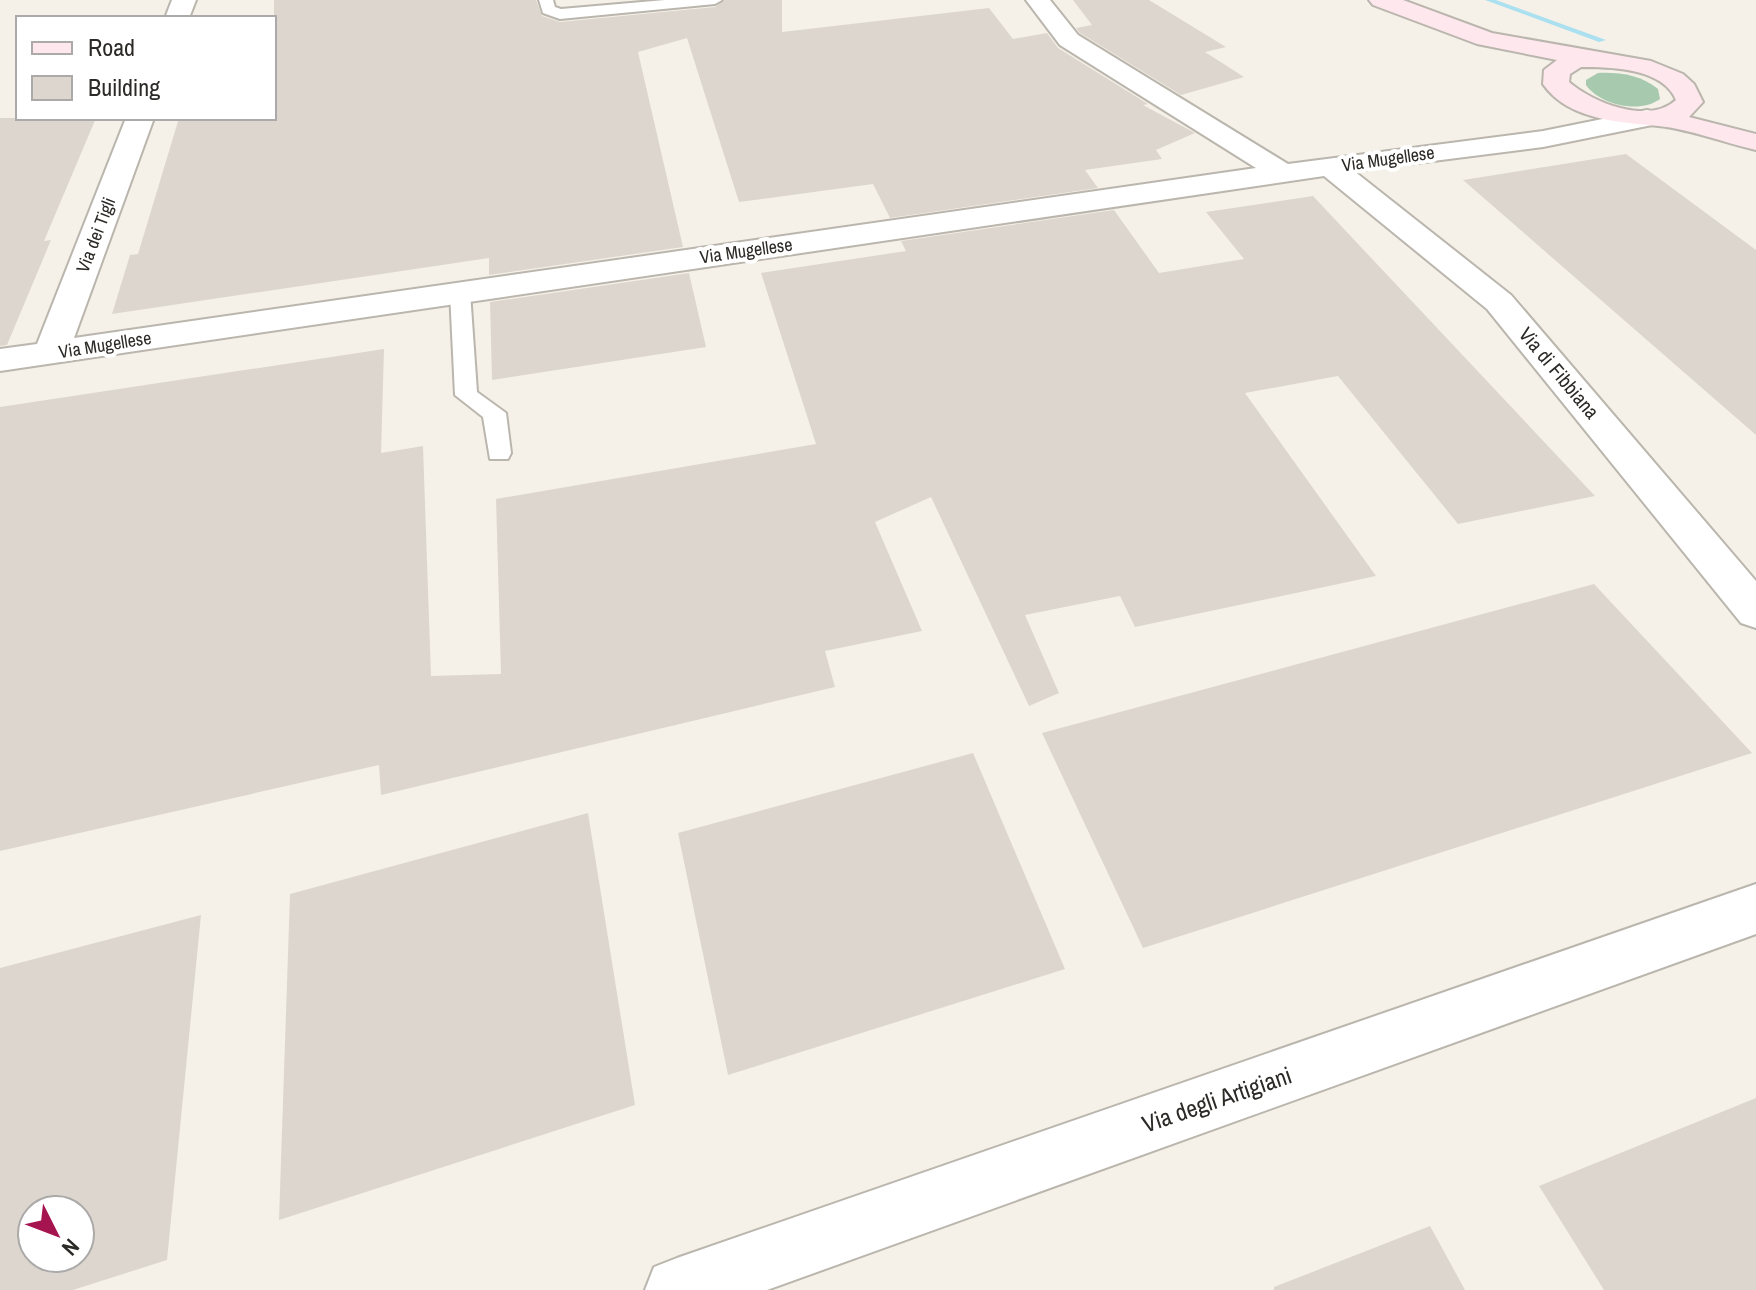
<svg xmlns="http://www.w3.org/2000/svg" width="1756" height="1290" viewBox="0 0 1756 1290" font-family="'Archivo Narrow',sans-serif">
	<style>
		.green { fill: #a7c9ad }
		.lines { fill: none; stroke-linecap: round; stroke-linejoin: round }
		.stream { fill: #abe0f0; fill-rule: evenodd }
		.building { fill: #ddd6cf; fill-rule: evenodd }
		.lane-casing { stroke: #bab6ad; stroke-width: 4 }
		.street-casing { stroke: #bab6ad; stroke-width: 4 }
		.secondary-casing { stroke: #bab6ad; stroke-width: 4 }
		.lane { fill: #fff; fill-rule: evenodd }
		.street { fill: #fff; fill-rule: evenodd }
		.secondary { fill: #ffe7ee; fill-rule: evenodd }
		.labels { text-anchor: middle; stroke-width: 8; stroke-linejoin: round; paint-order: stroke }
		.far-street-label { font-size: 18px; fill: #2c2a27; stroke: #fff }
		.street-label { font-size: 20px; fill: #2c2a27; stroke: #fff }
		.near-street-label { font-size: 24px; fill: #2c2a27; stroke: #fff }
	</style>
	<rect width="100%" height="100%" fill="#f5f1e8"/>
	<path class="green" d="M1598,73c21,-1 43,2 60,16l2,10c-20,15 -60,6 -74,-14v-5z"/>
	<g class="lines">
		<path class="stream" d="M1485,0h11l110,40 -7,2z"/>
	</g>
	<g class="building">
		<path d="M274,0h262l6,16 18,6 155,-15 10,-7h57v32l207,-24 24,31 34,-6 11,15 90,56 -5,1 52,28 -39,17 6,9 -77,11 13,18 -208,30 -17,-34 -134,18 -52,-164 -49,14 45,195 -194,28v-17l-377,56 18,-59 8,-1 41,-136h95z"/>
		<path d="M1073,0h76l77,47 -21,5 39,25 -63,18 -101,-62 -4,-5 16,-3z"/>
		<path d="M0,118h96l-52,123 7,-1 -44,105 -7,1z"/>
		<path d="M1626,154l130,96v185l-293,-255z"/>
		<path d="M1313,196l282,300 -137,28 -120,-148 -93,17 131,183 -241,51 -15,-31 -95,19 34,78 -30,13 -98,-209 -56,25 47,109 -97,20 10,36 -454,108 -2,-30 -379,86v-444l384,-58 -3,104 42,-7 8,230 70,-2 -5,-175 320,-55 -55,-171 145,-22 -5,-10 213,-31 45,63 85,-14 -38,-47z"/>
		<path d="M689,273l17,74 -214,33 -2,-78z"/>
		<path d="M1594,584l158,169 -609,195 -101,-215z"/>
		<path d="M973,753l92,216 -337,106 -50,-242z"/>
		<path d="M588,813l47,292 -356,115 11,-326z"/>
		<path d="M201,915l-34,345 -94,30h-73v-322zM32,1210h48v48h-48z"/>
		<path d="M1756,1098v192h-152l-65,-104z"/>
		<path d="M1430,1226l35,64h-191v-3z"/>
	</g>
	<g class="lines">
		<defs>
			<g id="lane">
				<path d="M539,0h14l2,7 6,2 104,-9h57l-7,4 -155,15 -17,-6z"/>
				<path d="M460,286l10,6 7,100 29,21 5,40 -3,6h-18l-7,-42 -28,-22 -5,-103z"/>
			</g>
			<g id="street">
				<path d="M172,0h24l-7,18h-24z"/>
				<path d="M1026,0h24l28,35 210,129 255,-33 104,-21 10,2 4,6 -4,6 -114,23 -189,24 157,124 245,286v47l-15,-5 -254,-314 -163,-133 -1324,195v-22l37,-5 89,-226h28l-80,220 1182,-170 -196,-123z"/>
				<path d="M1756,884v50l-989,356h-122l9,-23 23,-9z"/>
			</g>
			<path id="secondary" d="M1369,0h34l89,33 159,28 32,13 11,10 9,18 -14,15 67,17v16c-32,-7 -66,-21 -98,-24 -39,-4 -90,-6 -115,-42l1,-14 13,-10 -80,-16 -104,-39zM1581,67c30,0 82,1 95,33 -27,25 -83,3 -107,-18l1,-8z"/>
		</defs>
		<use href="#lane" class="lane-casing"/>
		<use href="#street" class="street-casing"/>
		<use href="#secondary" class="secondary-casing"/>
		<use href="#lane" class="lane"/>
		<use href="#street" class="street"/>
		<use href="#secondary" class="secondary"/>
	</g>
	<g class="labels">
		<g class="far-street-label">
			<text transform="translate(1388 159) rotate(-8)" y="6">Via Mugellese</text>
			<text transform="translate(96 235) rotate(-69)" y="6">Via dei Tigli</text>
			<text transform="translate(746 251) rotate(-8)" y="6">Via Mugellese</text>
			<text transform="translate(105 345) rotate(-9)" y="6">Via Mugellese</text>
		</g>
		<g class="street-label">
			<text transform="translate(1559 373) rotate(50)" y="7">Via di Fibbiana</text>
		</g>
		<g class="near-street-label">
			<text transform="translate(1217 1100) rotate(-19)" y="8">Via degli Artigiani</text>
		</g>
	</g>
	<rect x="16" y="16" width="260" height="104" fill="#ffffff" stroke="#abaaa9" stroke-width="2"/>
	<rect x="32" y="42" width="40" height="12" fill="#ffe7ee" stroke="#abaaa9" stroke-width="2"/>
	<text x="88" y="56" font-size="24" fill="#2c2a27">Road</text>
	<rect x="32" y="76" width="40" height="24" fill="#ddd6cf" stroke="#abaaa9" stroke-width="2"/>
	<text x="88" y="96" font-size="24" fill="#2c2a27">Building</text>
	<g transform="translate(56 1234) rotate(132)"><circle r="38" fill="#ffffff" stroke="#abaaa9" stroke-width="2"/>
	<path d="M0-6L14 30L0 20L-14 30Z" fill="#a61450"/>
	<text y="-12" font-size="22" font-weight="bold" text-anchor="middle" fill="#2c2a27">N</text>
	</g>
</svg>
